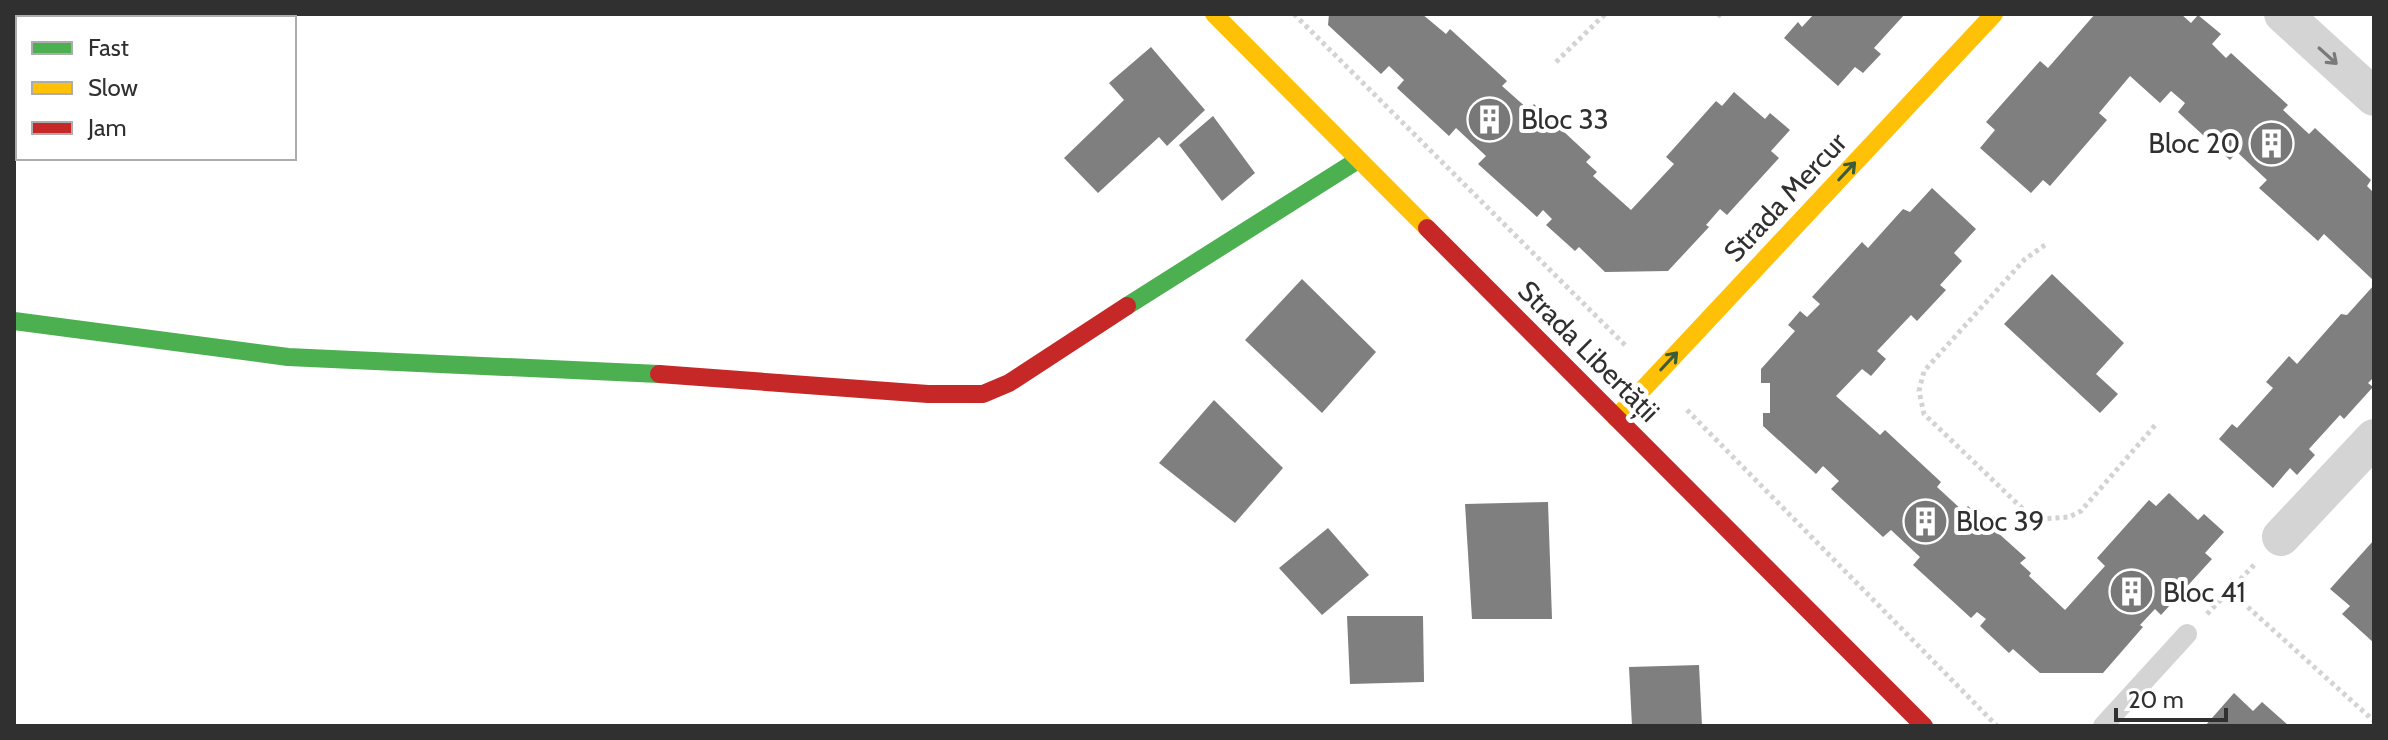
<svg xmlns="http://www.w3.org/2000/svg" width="2388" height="740" viewBox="0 0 2388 740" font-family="Cabin,sans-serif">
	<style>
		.building { fill: #7f7f7f }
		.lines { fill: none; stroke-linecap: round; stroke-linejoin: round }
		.path { stroke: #d3d3d3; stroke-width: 5; stroke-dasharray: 4 4; stroke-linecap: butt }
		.lane { stroke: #d4d4d4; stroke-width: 20 }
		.street { stroke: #d4d4d4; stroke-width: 38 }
		.fast { stroke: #4caf50; stroke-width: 18 }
		.slow { stroke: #ffc107; stroke-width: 18 }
		.jam { stroke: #c62828; stroke-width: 18 }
		.oneway { stroke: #7a7a7a }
		.oneway2 { stroke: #3a5c3b }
		.labels { text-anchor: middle; stroke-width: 8; stroke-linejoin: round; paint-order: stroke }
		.poi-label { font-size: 28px; fill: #303030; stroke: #fff; text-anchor: start }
		.street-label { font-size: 28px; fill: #303030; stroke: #fff }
	</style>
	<rect width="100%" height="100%" fill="#fff"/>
	<g class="building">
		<path d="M1329,14h93l24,20 4,-5 57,52 -5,5 27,24 5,-6 57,53 -5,5 11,10 -4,4 38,34 43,-46 -8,-7 50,-56 6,5 12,-14 31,27 5,-6 20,17 -19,21 8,7 -52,57 -7,-6 -14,16 3,2 -41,44 -63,1 -26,-25 -4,4 -29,-26 6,-6 -9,-9 -6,7 -59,-53 8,-8 -30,-28 -7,8 -52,-48 7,-8 -15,-14 -8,8 -53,-49z"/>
		<path d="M1814,14h91l-31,34 7,6 -18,19 -8,-6 -17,19 -54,-48 14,-16 4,5z"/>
		<path d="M2095,14h86l10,9 7,-8 23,19 -9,10 14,14 5,-5 57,52 -5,5 26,24 6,-6 56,52 -4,6 7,7v88l-50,-47 -6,7 -59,-53 8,-8 -30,-28 -7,8 -52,-48 7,-9 -14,-12 -11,12 -30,-27 -31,37 8,7 -57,66 -7,-6 -12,13 -51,-45 15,-18 -9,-8 54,-61 8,7z"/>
		<path d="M1151,47l54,63 -38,36 -8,-9 -61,56 -34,-35 60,-58 -15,-17z"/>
		<path d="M1213,116l42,57 -33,28 -43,-56z"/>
		<path d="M1932,188l44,41 -22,24 8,8 -22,24 6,5 -29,31 -6,-6 -34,36 9,8 -15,17 -9,-7 -26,27 44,39 5,-5 56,52 -4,5 26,24 5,-5 58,52 -6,5 11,10 -2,3 36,34 40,-44 -8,-8 52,-58 7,6 13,-13 29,27 6,-6 20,18 -19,21 7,6 -51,56 -6,-6 -15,16 3,2 -40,46h-63l-27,-24 -4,4 -29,-27 6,-7 -9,-7 -6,6 -58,-53 7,-8 -29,-27 -8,7 -52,-48 8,-8 -16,-15 -7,8 -53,-48v-13h7v-30h-9v-14l34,-38 -7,-6 12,-14 7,6 13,-13 -8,-7 50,-55 6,6 35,-39 7,3z"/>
		<path d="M2052,274l72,69 -28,31 22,20 -18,19 -96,-89z"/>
		<path d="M1302,279l74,73 -54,61 -77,-73z"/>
		<path d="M2374,285v92l-6,6 5,4 -29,32 -4,-4 -31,34 6,6 -18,20 -7,-7 -17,20 -54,-49 13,-15 5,4 36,-40 -7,-6 23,-26 8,8 44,-50 6,1z"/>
		<path d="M1214,400l69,68 -48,55 -76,-60z"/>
		<path d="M1548,502l4,117h-80l-7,-115z"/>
		<path d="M1328,528l41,47 -47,40 -43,-47z"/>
		<path d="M2374,540v103l-32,-29 8,-8 -20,-17z"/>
		<path d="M1347,616h76l1,66 -74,2z"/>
		<path d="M1699,665l3,61h-70l-3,-59z"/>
		<path d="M2234,693l19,18 9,-9 27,24h-84z"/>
	</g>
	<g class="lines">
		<g class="path">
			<path d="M1294,14l333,333"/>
			<path d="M1718,14l4,3"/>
			<path d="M1556,62l49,-48"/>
			<path d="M2045,245l-20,14 -101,112 -5,20 5,23 102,98 14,7 29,-2 12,-6 76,-88"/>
			<path d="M1687,410l310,316"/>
			<path d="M2230,591l144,130"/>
			<path d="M2207,614l48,-50"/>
		</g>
		<path class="lane" d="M2103,726l84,-92"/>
		<g class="street">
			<path d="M2283,14l91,83"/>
			<path d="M2281,537l93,-99"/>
		</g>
		<g class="fast">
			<path d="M1127,306l231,-146"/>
			<path d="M14,321l274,36 371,17"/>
		</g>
		<g class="slow">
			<path d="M1214,14l213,214"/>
			<path d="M1616,418l378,-404"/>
		</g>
		<g class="jam">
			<path d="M1427,228l497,498"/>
			<path d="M659,374l269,20h55l26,-11 118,-77"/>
		</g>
	</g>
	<defs><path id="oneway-shaft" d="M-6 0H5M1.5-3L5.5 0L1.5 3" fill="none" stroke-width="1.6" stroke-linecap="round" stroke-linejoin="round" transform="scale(2)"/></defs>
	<use class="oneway" href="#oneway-shaft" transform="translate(2328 56) rotate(42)"/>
	<g class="oneway2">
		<use href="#oneway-shaft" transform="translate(1847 171) rotate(-47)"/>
		<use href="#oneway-shaft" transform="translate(1669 361) rotate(-47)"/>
	</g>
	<defs>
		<symbol id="building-disc" viewBox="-11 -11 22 22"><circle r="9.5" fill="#787878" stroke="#fff"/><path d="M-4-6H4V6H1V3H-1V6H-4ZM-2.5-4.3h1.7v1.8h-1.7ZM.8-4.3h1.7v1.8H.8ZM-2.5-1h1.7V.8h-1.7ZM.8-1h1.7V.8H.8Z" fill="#fff"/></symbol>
	</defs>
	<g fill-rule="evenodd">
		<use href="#building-disc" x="1464" y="94" width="51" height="51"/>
		<use href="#building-disc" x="2246" y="118" width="51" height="51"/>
		<use href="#building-disc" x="1900" y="496" width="51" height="51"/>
		<use href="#building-disc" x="2106" y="566" width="51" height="51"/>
	</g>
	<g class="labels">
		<g class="poi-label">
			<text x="1521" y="129">Bloc 33</text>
			<text x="2240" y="153" text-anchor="end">Bloc 20</text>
			<text x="1956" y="531">Bloc 39</text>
			<text x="2163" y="602">Bloc 41</text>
		</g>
		<g class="street-label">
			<text transform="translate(1785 197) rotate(-47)" y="10">Strada Mercur</text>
			<text transform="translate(1589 351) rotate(45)" y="10">Strada Libertății</text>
		</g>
	</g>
	<rect width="2388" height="740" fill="none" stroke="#303030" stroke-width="32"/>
	<rect x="16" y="16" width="280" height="144" fill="#ffffff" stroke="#acacac" stroke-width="2"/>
	<rect x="32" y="42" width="40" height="12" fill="#4caf50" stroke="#acacac" stroke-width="2"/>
	<text x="88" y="56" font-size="24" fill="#303030">Fast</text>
	<rect x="32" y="82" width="40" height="12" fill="#ffc107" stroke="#acacac" stroke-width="2"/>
	<text x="88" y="96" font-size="24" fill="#303030">Slow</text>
	<rect x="32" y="122" width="40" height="12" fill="#c62828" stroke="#acacac" stroke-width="2"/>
	<text x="88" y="136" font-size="24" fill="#303030">Jam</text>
	<path d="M2116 708v12h110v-12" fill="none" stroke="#303030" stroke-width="4"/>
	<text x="2128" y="708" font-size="24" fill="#303030" stroke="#ffffff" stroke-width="6" paint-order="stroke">20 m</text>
</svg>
